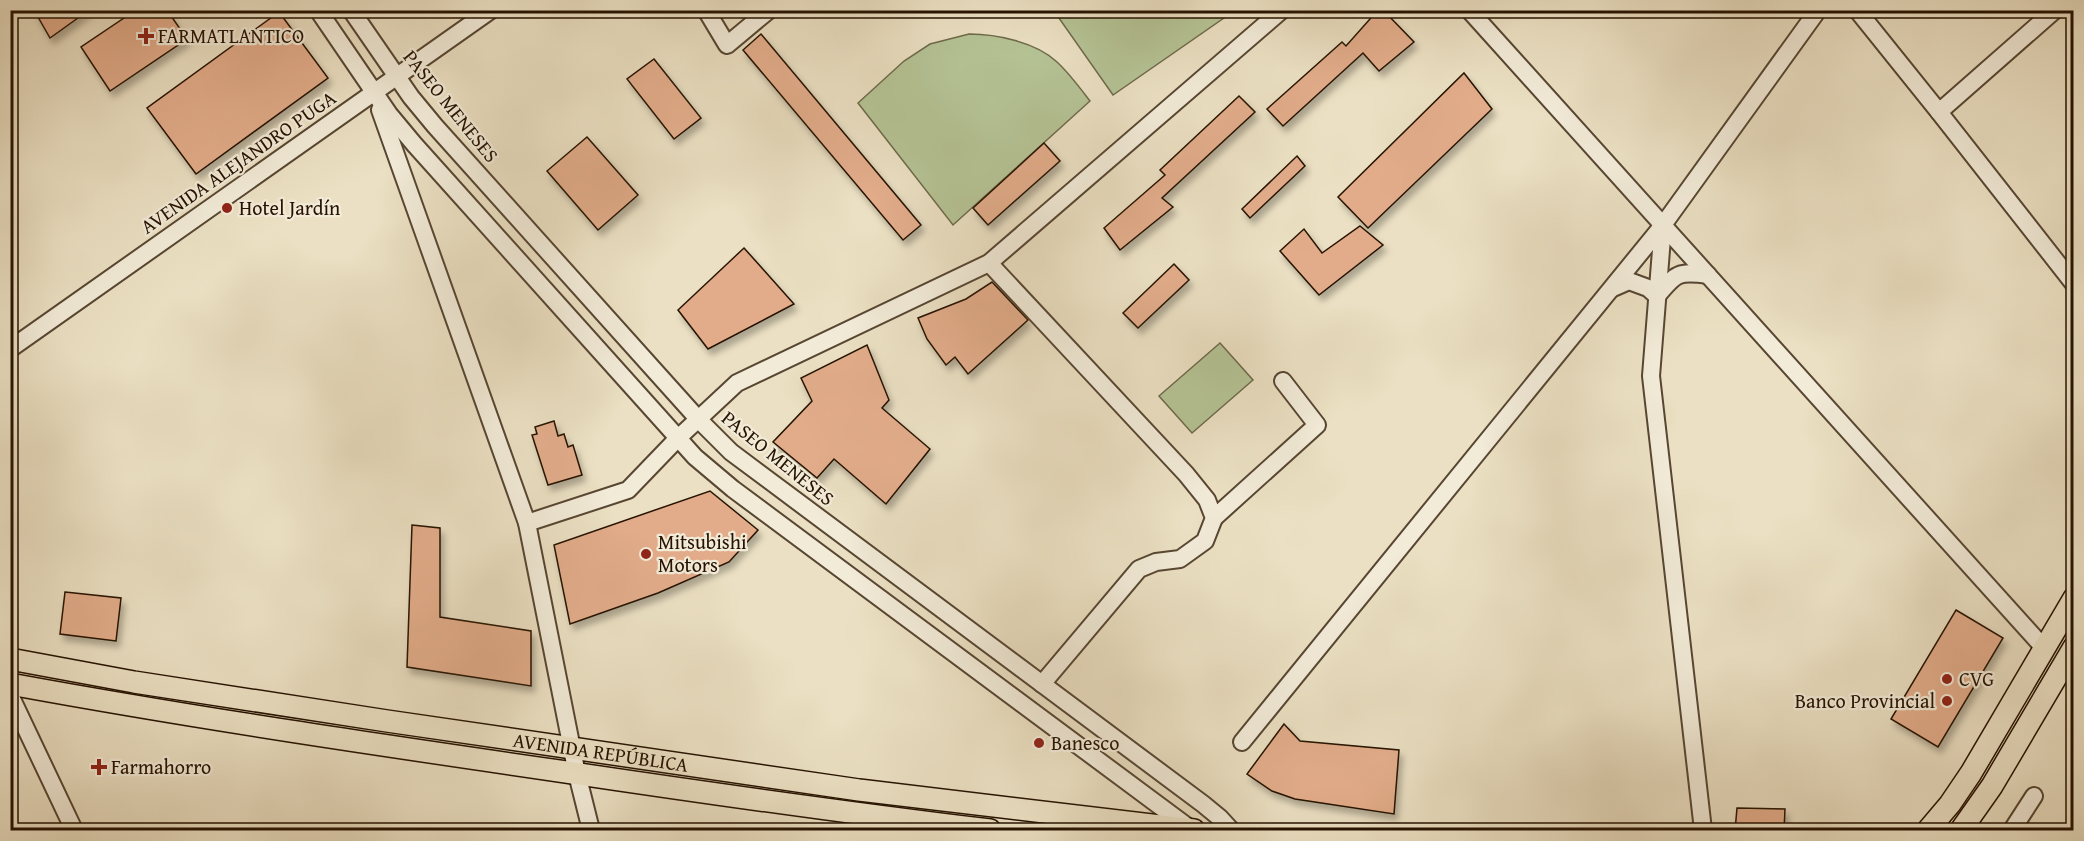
<svg xmlns="http://www.w3.org/2000/svg" width="2084" height="841" viewBox="0 0 2084 841" font-family="'Gentium Book Plus',serif">
	<style>
		.green { fill: #b5c395; stroke: #6e6a4b; stroke-width: 1.5 }
		.building { fill: #e2ac8a; stroke: #261201; stroke-width: 1.5; filter: url(#shadow) }
		.lines { fill: none; stroke-linecap: round; stroke-linejoin: round }
		.minor-casing { stroke: #574632; stroke-width: 20 }
		.major-casing { stroke: #261201; stroke-width: 24 }
		.minor { stroke: #f2ebd8; stroke-width: 16 }
		.major { stroke: #ebe0c3; stroke-width: 21 }
		.poi-dot { fill: #8f2418; stroke: #f2ebd8; stroke-width: 2 }
		.labels { text-anchor: middle; stroke-width: 4.5; stroke-linejoin: round; paint-order: stroke }
		.poi-label { font-size: 20px; fill: #261201; stroke: #f2ebd8; text-anchor: start }
		.street-label { font-size: 20px; fill: #261201; stroke: #f2ebd8 }
	</style>
	<defs>
		<filter id="shadow"><feDropShadow dx="3.5" dy="6" stdDeviation="3" flood-color="#0004"/></filter>
	</defs>
	<rect width="100%" height="100%" fill="#ebe0c3"/>
	<filter id="stains"><feTurbulence type="fractalNoise" baseFrequency=".00333" numOctaves="4"/><feColorMatrix values="0 0 0 0 .2 0 0 0 0 .09 0 0 0 0 .02 0 0 0 .5 -.17"/></filter>
	<radialGradient id="worn" r=".72"><stop offset=".6" stop-color="#630" stop-opacity="0"/><stop offset="1" stop-color="#630" stop-opacity=".3"/></radialGradient>
	<g class="green">
		<path d="M1054,11h180l-121,84z"/>
		<path d="M969,34c27,0 67,8 88,28 12,11 23,26 33,39l-137,124 -95,-122 46,-42 26,-17z"/>
		<path d="M1220,343l33,37 -61,53 -33,-37z"/>
	</g>
	<g class="building">
		<path d="M34,10h55l-39,28z"/>
		<path d="M136,10h31l20,29 -77,52 -29,-44z"/>
		<path d="M1378,10h5l31,32 -35,29 -16,-18 -80,73 -16,-17 75,-67 4,4z"/>
		<path d="M279,12l49,66 -132,96 -49,-66z"/>
		<path d="M761,34l160,191 -18,15 -160,-190z"/>
		<path d="M654,59l47,59 -27,21 -47,-60z"/>
		<path d="M1464,73l28,36 -124,119 -30,-31z"/>
		<path d="M1239,96l16,16 -93,86 11,9 -53,43 -16,-22 61,-53 -5,-5z"/>
		<path d="M587,137l51,58 -40,35 -51,-59z"/>
		<path d="M1044,143l16,18 -72,64 -15,-17z"/>
		<path d="M1297,156l8,10 -55,52 -8,-9z"/>
		<path d="M1360,226l23,19 -64,50 -39,-44 24,-22 18,24z"/>
		<path d="M744,248l50,56 -86,45 -30,-39z"/>
		<path d="M1174,264l15,16 -51,48 -15,-15z"/>
		<path d="M992,282l36,38 -60,54 -13,-17 -9,8 -19,-26 -9,-21 48,-19z"/>
		<path d="M867,345l22,55 -7,8 48,41 -44,55 -52,-45 -17,19 -44,-36 39,-41 -11,-23z"/>
		<path d="M554,421l4,15 6,-2 4,13 5,-2 9,30 -34,10 -16,-50 5,-1 -2,-7z"/>
		<path d="M710,491l48,39 -29,32 -71,31 -88,31 -16,-79z"/>
		<path d="M412,525l28,3v89l91,14v55l-124,-19z"/>
		<path d="M65,592l56,6 -5,43 -56,-7z"/>
		<path d="M1956,610l47,28 -65,109 -47,-28z"/>
		<path d="M1284,724l16,17 99,9 -5,64 -99,-15 -23,-8 -25,-17z"/>
		<path d="M1737,808l48,1 -1,22h-49z"/>
	</g>
	<g class="lines">
		<defs>
			<g id="minor">
				<path d="M318,10l71,104 25,30 281,313 38,32 459,341"/>
				<path d="M351,10l60,87 24,29 264,294 32,32 472,352 17,14 11,12"/>
				<path d="M706,10l21,35 42,-35"/>
				<path d="M1469,10l575,638"/>
				<path d="M1857,10l82,102 135,172"/>
				<path d="M380,110l147,413 50,251 14,56"/>
				<path d="M1939,112l116,-102"/>
				<path d="M1663,225l-12,151 52,454"/>
				<path d="M989,263l197,211 21,26 7,18 -9,23 -25,18 -24,3 -17,7 -97,115"/>
				<path d="M1613,288l16,-7 19,7 9,8c19,-23 21,-25 51,-21"/>
				<path d="M10,349l481,-339"/>
				<path d="M1214,518l103,-93 -34,-44"/>
				<path d="M527,523l101,-33 50,-52 59,-55 252,-120 293,-253"/>
				<path d="M10,695l64,135"/>
				<path d="M1242,742l421,-517 155,-215"/>
				<path d="M2012,830l22,-34"/>
			</g>
			<g id="major">
				<path id="s1" d="M10,659l124,23 253,39 472,69 335,40"/>
				<path d="M10,684c185,34 370,61 556,88 141,21 283,41 424,58"/>
				<path d="M1928,830l22,-26 21,-31 103,-175"/>
				<path d="M1961,830l31,-44 82,-139"/>
			</g>
		</defs>
		<use href="#minor" class="minor-casing"/>
		<use href="#major" class="major-casing"/>
		<use href="#minor" class="minor"/>
		<use href="#major" class="major"/>
	</g>
	<g class="poi-dot">
		<path d="M143 27h6v6h6v6h-6v6h-6v-6h-6v-6h6z"/>
		<circle cx="227" cy="208" r="6"/>
		<circle cx="646" cy="554" r="6"/>
		<circle cx="1947" cy="679" r="6"/>
		<circle cx="1947" cy="701" r="6"/>
		<circle cx="1039" cy="743" r="6"/>
		<path d="M96 758h6v6h6v6h-6v6h-6v-6h-6v-6h6z"/>
	</g>
	<g class="labels">
		<g class="poi-label">
			<text x="158" y="43">FARMATLANTICO</text>
			<text x="239" y="215">Hotel Jardín</text>
			<text x="658" y="549">Mitsubishi<tspan x="658" dy="23">Motors</tspan></text>
			<text x="1959" y="686">CVG</text>
			<text x="1935" y="708" text-anchor="end">Banco Provincial</text>
			<text x="1051" y="750">Banesco</text>
			<text x="111" y="774">Farmahorro</text>
		</g>
		<g class="street-label">
			<text transform="translate(451 106) rotate(51)" y="7">PASEO MENESES</text>
			<text transform="translate(238 162) rotate(-35)" y="7">AVENIDA ALEJANDRO PUGA</text>
			<text transform="translate(778 458) rotate(39)" y="7">PASEO MENESES</text>
			<text dy="7" stroke="none"><textPath href="#s1" startOffset="598">AVENIDA REPÚBLICA</textPath></text>
		</g>
	</g>
	<rect width="2084" height="841" fill="none" stroke="#ebe0c3" stroke-width="36"/>
	<rect x="12" y="12" width="2060" height="817" fill="none" stroke="#261201" stroke-width="3"/>
	<rect x="18" y="18" width="2048" height="805" fill="none" stroke="#261201" stroke-width="1.5"/>
	<rect width="100%" height="100%" filter="url(#stains)"/>
	<rect width="100%" height="100%" fill="url(#worn)"/>
</svg>
